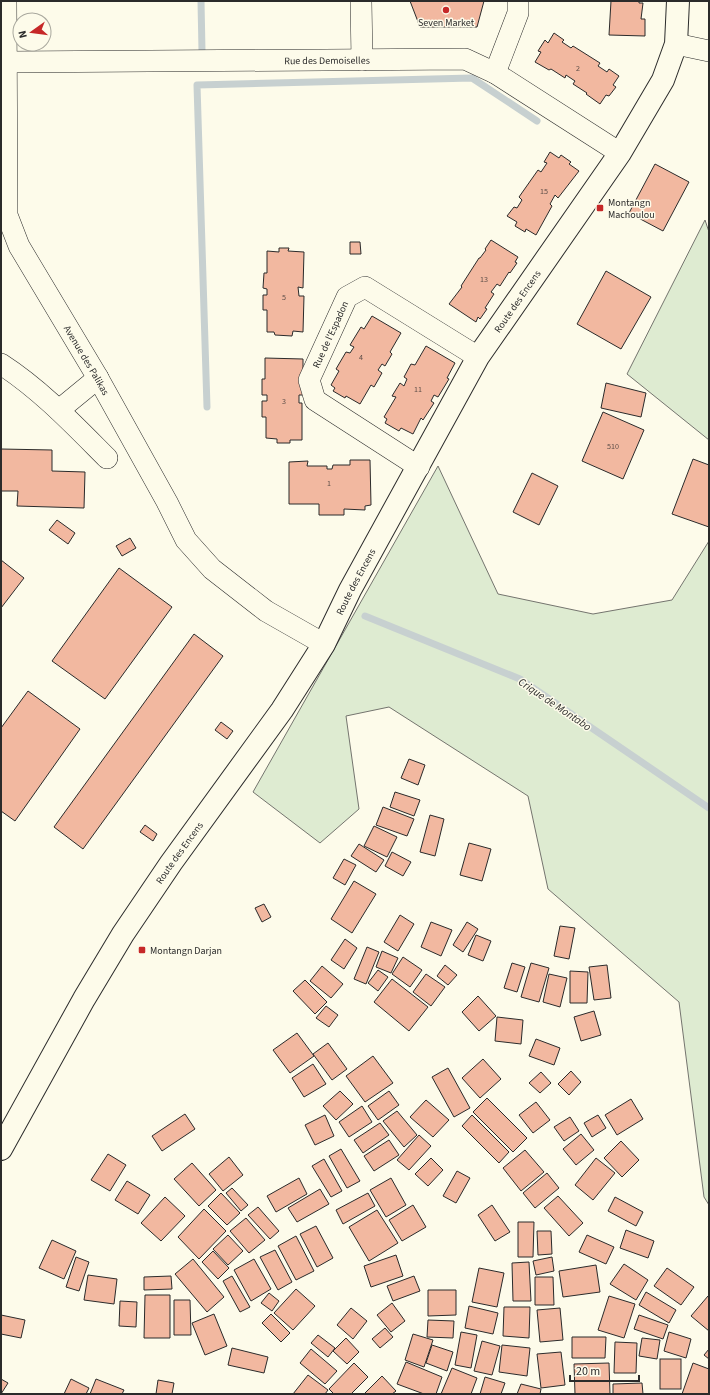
<svg xmlns="http://www.w3.org/2000/svg" width="710" height="1395" viewBox="0 0 710 1395" font-family="'Source Sans 3',sans-serif">
	<style>
		.green { fill: #deebd1; stroke: #74746e }
		.lines { fill: none; stroke-linecap: round; stroke-linejoin: round }
		.stream { stroke: #c7d0d0; stroke-width: 7 }
		.building { fill: #f2b8a0; stroke: #2b2b2b }
		.minor-casing { stroke: #2b2b2b; stroke-width: 22 }
		.tertiary-casing { stroke: #2b2b2b; stroke-width: 24 }
		.minor { stroke: #fdfbea; stroke-width: 21 }
		.tertiary { stroke: #fdfbea; stroke-width: 22 }
		.poi-dot { fill: #c62828; stroke: #fdfbea; stroke-width: 1.5 }
		.labels { text-anchor: middle; stroke-width: 3; stroke-linejoin: round; paint-order: stroke }
		.number-label { font-size: 8px; fill: #5d4e48 }
		.poi-label { font-size: 10px; fill: #2b2b2b; stroke: #fdfbea; text-anchor: start }
		.street-label { font-size: 10px; fill: #2b2b2b; stroke: #fdfbea }
		.water-label { font-size: 11px; font-style: italic; fill: #2b2b2b; stroke: #fdfbea }
	</style>
	<rect width="100%" height="100%" fill="#fdfbea"/>
	<g class="green">
		<path d="M705,220l4,12v208l-82,-66z"/>
		<path d="M438,466l60,128 95,20 79,-14 37,-59v664l-5,-8 -25,-195 -131,-113 -20,-93 -139,-89 -43,9 13,93 -39,34 -67,-51z"/>
	</g>
	<g class="lines">
		<g class="stream">
			<path d="M201,1l1,50"/>
			<path d="M207,407l-10,-322 275,-7 65,43"/>
			<path d="M365,616l155,63 189,129"/>
		</g>
	</g>
	<g class="building">
		<path d="M410,1h74l-7,26h-57z"/>
		<path d="M611,1h28v2h4l-2,16h4v17l-36,-1z"/>
		<path d="M554,33l10,7 -2,2 9,6 2,-2 27,17 -2,3 9,6 2,-3 10,7 -6,9 3,2 -7,9 -3,-1 -6,9 -14,-10 1,-1 -14,-9 2,-3 -9,-6 -1,3 -14,-9 -2,1 -14,-8 6,-10 -3,-1 7,-11 3,3z"/>
		<path d="M550,152l9,6 2,-3 10,7 -2,2 10,7 -21,27 -3,-3 -5,9 2,2 -16,29 -10,-6 -1,3 -10,-6 2,-4 -10,-6 7,-9 3,1 5,-8 -3,-3 19,-27 3,2 6,-9 -3,-1z"/>
		<path d="M655,164l34,18 -26,49 -34,-18z"/>
		<path d="M491,240l27,17 -3,5 2,1 -7,10 -1,-1 -9,14 -3,-2 -6,8 3,2 -9,14 2,1 -7,10 -2,-2 -2,5 -27,-18 13,-17 -1,-1 18,-28h1l6,-8 -1,-1z"/>
		<path d="M350,242h10l1,12h-11z"/>
		<path d="M279,248h10l-1,3 16,1 -1,36 -5,-1 1,9h5l-1,36 -10,-1 -1,5 -17,-1 -1,-3h-7v-22h-4v-15h4v-6l-4,-1 1,-15h3v-22l12,1z"/>
		<path d="M606,271l45,26 -30,52 -44,-25z"/>
		<path d="M372,316l29,17 -11,19 2,2 -7,12 -3,-2 -4,6 4,3 -8,14 -3,-2 -11,19 -14,-8 -1,2 -12,-7 2,-3 -4,-3 8,-14 -3,-2 10,-17 4,1 4,-6 -4,-2 11,-18 3,2z"/>
		<path d="M426,346l29,17 -8,15 2,1 -11,18 -4,-2 -3,6 3,2 -11,17 -2,-2 -8,16 -12,-6 -2,3 -14,-8 2,-4 -3,-2 12,-20 -4,-1 8,-13 4,3 3,-7 -3,-2 7,-13 4,1z"/>
		<path d="M265,358l38,1v36h-4v8h3v37h-12v3h-13v-4l-11,-1v-21h-4v-16h5v-6h-5v-16h3z"/>
		<path d="M606,383l40,10 -5,24 -40,-9z"/>
		<path d="M603,412l41,18 -21,49 -41,-18z"/>
		<path d="M1,449l51,1v21l33,1 -1,36 -67,-2 1,-15h-17z"/>
		<path d="M693,459l16,6v62l-37,-13z"/>
		<path d="M350,460h20l1,45 -6,1v4l-21,-1v6h-25v-11h-30v-42l19,-1 -1,5h20v3h5l1,-4h17z"/>
		<path d="M532,473l26,13 -19,39 -26,-13z"/>
		<path d="M57,520l18,13 -7,11 -19,-14z"/>
		<path d="M130,538l6,10 -14,8 -6,-10z"/>
		<path d="M1,560l23,18 -23,30z"/>
		<path d="M119,568l53,39 -67,92 -53,-38z"/>
		<path d="M194,634l29,22 -140,193 -29,-22z"/>
		<path d="M28,691l52,38 -65,92 -14,-10v-83z"/>
		<path d="M221,722l12,9 -6,8 -12,-9z"/>
		<path d="M409,759l16,6 -7,20 -17,-7z"/>
		<path d="M395,792l25,8 -6,16 -24,-9z"/>
		<path d="M383,807l31,12 -7,17 -31,-11z"/>
		<path d="M430,815l14,4 -9,37 -15,-4z"/>
		<path d="M145,825l12,9 -4,7 -13,-9z"/>
		<path d="M374,826l23,11 -10,20 -23,-11z"/>
		<path d="M469,843l22,6 -9,32 -22,-6z"/>
		<path d="M359,844l25,16 -8,12 -25,-16z"/>
		<path d="M392,852l19,10 -8,14 -18,-10z"/>
		<path d="M344,859l12,6 -11,20 -12,-7z"/>
		<path d="M354,881l22,13 -24,39 -21,-14z"/>
		<path d="M264,904l7,13 -9,5 -7,-14z"/>
		<path d="M400,915l14,9 -16,27 -14,-9z"/>
		<path d="M431,922l21,8 -11,26 -20,-9z"/>
		<path d="M467,922l11,7 -15,23 -10,-7z"/>
		<path d="M560,926l15,2 -6,31 -15,-3z"/>
		<path d="M476,935l15,6 -8,20 -15,-6z"/>
		<path d="M345,939l12,9 -13,21 -13,-9z"/>
		<path d="M367,947l12,5 -13,32 -12,-5z"/>
		<path d="M382,951l16,7 -7,15 -15,-6z"/>
		<path d="M403,957l19,13 -12,17 -18,-13z"/>
		<path d="M512,963l13,4 -8,25 -13,-4z"/>
		<path d="M531,963l18,5 -10,34 -18,-5z"/>
		<path d="M445,965l12,10 -9,10 -11,-9z"/>
		<path d="M607,965l4,33 -17,2 -5,-33z"/>
		<path d="M322,966l21,18 -12,14 -21,-17z"/>
		<path d="M378,970l10,7 -10,14 -10,-8z"/>
		<path d="M570,971l18,1 -1,31h-17z"/>
		<path d="M426,974l19,13 -14,19 -18,-14z"/>
		<path d="M549,974l18,4 -7,29 -17,-5z"/>
		<path d="M392,979l36,28 -19,24 -35,-29z"/>
		<path d="M305,980l22,22 -12,12 -22,-23z"/>
		<path d="M478,996l18,20 -17,15 -17,-19z"/>
		<path d="M326,1006l12,9 -9,12 -13,-9z"/>
		<path d="M594,1011l7,24 -20,6 -7,-24z"/>
		<path d="M497,1017l26,3 -2,24 -26,-3z"/>
		<path d="M297,1033l17,23 -24,17 -17,-23z"/>
		<path d="M536,1039l24,9 -6,17 -25,-9z"/>
		<path d="M328,1043l19,26 -15,11 -19,-26z"/>
		<path d="M373,1056l20,27 -28,19 -19,-26z"/>
		<path d="M483,1059l18,20 -21,19 -18,-20z"/>
		<path d="M313,1064l13,20 -22,13 -12,-19z"/>
		<path d="M448,1068l22,40 -16,9 -22,-40z"/>
		<path d="M571,1071l10,11 -12,13 -11,-11z"/>
		<path d="M541,1072l10,11 -11,10 -11,-10z"/>
		<path d="M340,1091l13,13 -17,16 -13,-14z"/>
		<path d="M389,1091l10,14 -21,15 -10,-14z"/>
		<path d="M487,1098l40,40 -14,14 -40,-40z"/>
		<path d="M631,1099l12,20 -26,16 -12,-20z"/>
		<path d="M426,1100l23,20 -16,17 -23,-20z"/>
		<path d="M536,1102l14,18 -17,13 -14,-18z"/>
		<path d="M362,1106l10,16 -23,15 -10,-15z"/>
		<path d="M397,1111l20,24 -13,12 -21,-26z"/>
		<path d="M185,1114l10,15 -33,22 -10,-15z"/>
		<path d="M325,1115l9,21 -19,9 -10,-20z"/>
		<path d="M472,1115l37,37 -10,11 -37,-37z"/>
		<path d="M598,1115l8,13 -14,9 -8,-14z"/>
		<path d="M570,1117l9,14 -15,10 -10,-14z"/>
		<path d="M380,1123l9,12 -26,18 -9,-13z"/>
		<path d="M581,1134l13,16 -18,15 -13,-16z"/>
		<path d="M419,1135l12,11 -22,24 -12,-10z"/>
		<path d="M389,1140l10,15 -25,16 -10,-15z"/>
		<path d="M621,1141l18,19 -17,17 -18,-19z"/>
		<path d="M341,1149l19,32 -13,7 -18,-32z"/>
		<path d="M525,1150l19,22 -23,19 -18,-23z"/>
		<path d="M108,1154l18,11 -16,26 -19,-11z"/>
		<path d="M229,1157l14,18 -20,16 -14,-17z"/>
		<path d="M431,1158l12,12 -15,16 -13,-12z"/>
		<path d="M596,1158l19,15 -22,27 -18,-15z"/>
		<path d="M324,1159l18,32 -11,6 -19,-31z"/>
		<path d="M192,1163l24,27 -17,16 -25,-27z"/>
		<path d="M457,1171l13,7 -14,25 -13,-7z"/>
		<path d="M547,1173l12,15 -24,20 -12,-15z"/>
		<path d="M299,1178l8,16 -31,18 -9,-16z"/>
		<path d="M391,1178l15,27 -20,12 -16,-27z"/>
		<path d="M127,1181l23,14 -12,19 -23,-14z"/>
		<path d="M232,1188l16,17 -7,6 -15,-18z"/>
		<path d="M320,1189l9,15 -32,18 -9,-14z"/>
		<path d="M221,1193l19,20 -13,12 -19,-19z"/>
		<path d="M368,1193l7,13 -32,18 -7,-14z"/>
		<path d="M558,1196l25,27 -14,13 -25,-28z"/>
		<path d="M165,1197l20,19 -24,25 -20,-18z"/>
		<path d="M615,1197l28,15 -7,14 -28,-15z"/>
		<path d="M413,1205l13,22 -24,14 -13,-21z"/>
		<path d="M492,1205l18,27 -15,9 -17,-26z"/>
		<path d="M258,1207l21,24 -9,8 -22,-24z"/>
		<path d="M204,1209l22,22 -27,28 -21,-22z"/>
		<path d="M377,1210l21,33 -29,18 -20,-34z"/>
		<path d="M246,1218l19,22 -16,13 -19,-22z"/>
		<path d="M518,1222h16l-1,35h-15z"/>
		<path d="M316,1226l17,32 -16,9 -17,-33z"/>
		<path d="M626,1230l28,11 -6,17 -28,-10z"/>
		<path d="M537,1231h14l1,23 -14,1z"/>
		<path d="M228,1235l15,16 -15,14 -15,-16z"/>
		<path d="M587,1235l27,12 -8,17 -27,-12z"/>
		<path d="M296,1236l18,35 -18,9 -18,-34z"/>
		<path d="M52,1240l24,11 -12,28 -25,-11z"/>
		<path d="M275,1250l17,32 -14,8 -18,-33z"/>
		<path d="M213,1251l16,17 -11,11 -16,-17z"/>
		<path d="M396,1255l7,21 -32,11 -7,-21z"/>
		<path d="M76,1257l13,5 -10,29 -13,-4z"/>
		<path d="M552,1257l2,14 -18,4 -3,-14z"/>
		<path d="M193,1259l31,38 -17,15 -32,-38z"/>
		<path d="M254,1259l17,30 -20,12 -17,-31z"/>
		<path d="M529,1262l2,39h-18l-1,-38z"/>
		<path d="M624,1264l24,16 -12,20 -26,-16z"/>
		<path d="M596,1265l4,27 -37,5 -4,-26z"/>
		<path d="M479,1268l25,5 -7,34 -25,-5z"/>
		<path d="M667,1268l27,19 -13,18 -27,-19z"/>
		<path d="M88,1275l29,4 -3,25 -30,-4z"/>
		<path d="M171,1276l1,13 -28,1v-13z"/>
		<path d="M232,1276l18,31 -10,5 -17,-31z"/>
		<path d="M414,1276l6,15 -27,10 -6,-15z"/>
		<path d="M535,1277h18l1,28h-19z"/>
		<path d="M296,1289l19,17 -22,24 -19,-17z"/>
		<path d="M428,1290h28v25l-28,1z"/>
		<path d="M646,1292l30,18 -7,13 -30,-18z"/>
		<path d="M269,1293l10,8 -7,10 -11,-8z"/>
		<path d="M145,1295h25v43h-26z"/>
		<path d="M609,1296l26,8 -11,34 -26,-8z"/>
		<path d="M708,1296l1,1v34l-18,-15z"/>
		<path d="M174,1300h16l1,35h-17z"/>
		<path d="M120,1301l17,1 -1,25 -17,-1z"/>
		<path d="M392,1303l13,18 -14,11 -14,-17z"/>
		<path d="M469,1306l29,7 -5,21 -28,-6z"/>
		<path d="M504,1307h26l-1,31 -26,-2z"/>
		<path d="M351,1308l16,13 -14,18 -16,-14z"/>
		<path d="M560,1308l3,32 -23,2 -3,-32z"/>
		<path d="M214,1314l13,32 -22,9 -13,-32z"/>
		<path d="M271,1314l19,19 -9,9 -19,-19z"/>
		<path d="M1,1315l24,5 -4,18 -20,-4z"/>
		<path d="M639,1315l29,10 -5,14 -29,-10z"/>
		<path d="M428,1320l26,1 -1,17 -26,-1z"/>
		<path d="M385,1328l8,9 -13,11 -8,-9z"/>
		<path d="M461,1332l16,3 -6,33 -16,-3z"/>
		<path d="M669,1332l22,7 -5,19 -22,-7z"/>
		<path d="M413,1334l20,6 -9,27 -19,-7z"/>
		<path d="M318,1335l17,13 -7,9 -17,-14z"/>
		<path d="M572,1337h34l-1,21h-33z"/>
		<path d="M346,1338l13,14 -12,12 -14,-13z"/>
		<path d="M642,1338l18,2 -3,19 -18,-3z"/>
		<path d="M482,1341l18,5 -8,29 -18,-4z"/>
		<path d="M615,1342l22,1 -1,30h-22z"/>
		<path d="M432,1345l21,7 -6,19 -21,-8z"/>
		<path d="M502,1345l28,3 -3,28 -28,-4z"/>
		<path d="M232,1348l36,9 -4,16 -36,-8z"/>
		<path d="M311,1349l26,22 -12,13 -25,-21z"/>
		<path d="M709,1349v10l-5,-4z"/>
		<path d="M561,1352l4,33 -24,3 -4,-34z"/>
		<rect x="660" y="1359" width="21" height="30"/>
		<path d="M406,1362l36,15 -6,17h-12l-27,-10z"/>
		<path d="M354,1363l14,14 -17,17h-17l-5,-5z"/>
		<path d="M609,1363l1,31h-35l-1,-30z"/>
		<path d="M693,1363l16,6v25h-27z"/>
		<path d="M452,1368l25,10 -6,16h-30z"/>
		<path d="M308,1375l20,15 -3,4h-32z"/>
		<path d="M382,1376l14,15 -4,3h-28z"/>
		<path d="M485,1377l20,6 -4,11h-21z"/>
		<path d="M1,1379l7,4 -7,11z"/>
		<path d="M71,1379l18,9 -3,6h-22z"/>
		<path d="M96,1379l28,11 -2,4h-32z"/>
		<path d="M158,1380l16,3 -2,11h-16z"/>
		<path d="M642,1383l1,11h-30v-10z"/>
		<path d="M521,1384l20,5 -1,5h-23z"/>
	</g>
	<g class="lines">
		<defs>
			<g id="minor">
				<path id="s1" d="M6,1l1,214 12,31 79,132 69,124 19,38 26,29 54,42 58,33"/>
				<path d="M361,1l1,59"/>
				<path d="M676,44l33,7"/>
				<path id="s2" d="M7,62l458,-3 30,14 125,80"/>
				<path d="M495,73l23,-60v-12"/>
				<path d="M1,364c40,26 72,60 106,94"/>
				<path d="M59,410l39,-32"/>
				<path id="s3" d="M419,467l-104,-67 -6,-20 38,-83 18,-10 113,70"/>
			</g>
			<g id="tertiary">
				<path id="s4" d="M1,1149l83,-150 39,-65 48,-71 111,-153 42,-66 26,-54 128,-233 142,-204 43,-73 13,-36 2,-43"/>
			</g>
		</defs>
		<use href="#minor" class="minor-casing"/>
		<use href="#tertiary" class="tertiary-casing"/>
		<use href="#minor" class="minor"/>
		<use href="#tertiary" class="tertiary"/>
	</g>
	<g class="poi-dot">
		<circle cx="446" cy="10" r="4"/>
		<rect x="596" y="204" width="8" height="8" rx="2"/>
		<rect x="138" y="946" width="8" height="8" rx="2"/>
	</g>
	<g class="labels">
		<g class="number-label">
			<text x="578" y="71">2</text>
			<text x="544" y="194">15</text>
			<text x="484" y="282">13</text>
			<text x="284" y="300">5</text>
			<text x="361" y="360">4</text>
			<text x="418" y="392">11</text>
			<text x="284" y="404">3</text>
			<text x="613" y="449">510</text>
			<text x="329" y="486">1</text>
		</g>
		<g class="poi-label">
			<text x="446" y="26" text-anchor="middle">Seven Market</text>
			<text x="608" y="206">Montangn<tspan x="608" dy="12">Machoulou</tspan></text>
			<text x="150" y="954">Montangn Darjan</text>
		</g>
		<g class="street-label">
			<text dy="4" stroke="none"><textPath href="#s2" startOffset="320">Rue des Demoiselles</textPath></text>
			<text dy="4" stroke="none"><textPath href="#s4" startOffset="994">Route des Encens</textPath></text>
			<text dy="4" stroke="none"><textPath href="#s3" startOffset="195">Rue de l'Espadon</textPath></text>
			<text dy="4" stroke="none"><textPath href="#s1" startOffset="380">Avenue des Palikas</textPath></text>
			<text dy="4" stroke="none"><textPath href="#s4" startOffset="670">Route des Encens</textPath></text>
			<text dy="4" stroke="none"><textPath href="#s4" startOffset="346">Route des Encens</textPath></text>
		</g>
		<g class="water-label">
			<text transform="translate(555 704) rotate(34)" y="4">Crique de Montabo</text>
		</g>
	</g>
	<rect width="710" height="1395" fill="none" stroke="#2b2b2b" stroke-width="4"/>
	<g transform="translate(32 32) rotate(256)"><circle r="19" fill="#fdfbea" stroke="#a9a89e"/>
	<path d="M0-3L7 15L0 10L-7 15Z" fill="#c62828"/>
	<text y="-6" font-size="11" font-weight="bold" text-anchor="middle" fill="#2b2b2b">N</text>
	</g>
	<path d="M570 1375v6h69v-6" fill="none" stroke="#2b2b2b" stroke-width="2"/>
	<text x="576" y="1375" font-size="12" fill="#2b2b2b" stroke="#fdfbea" stroke-width="3" paint-order="stroke">20 m</text>
</svg>
